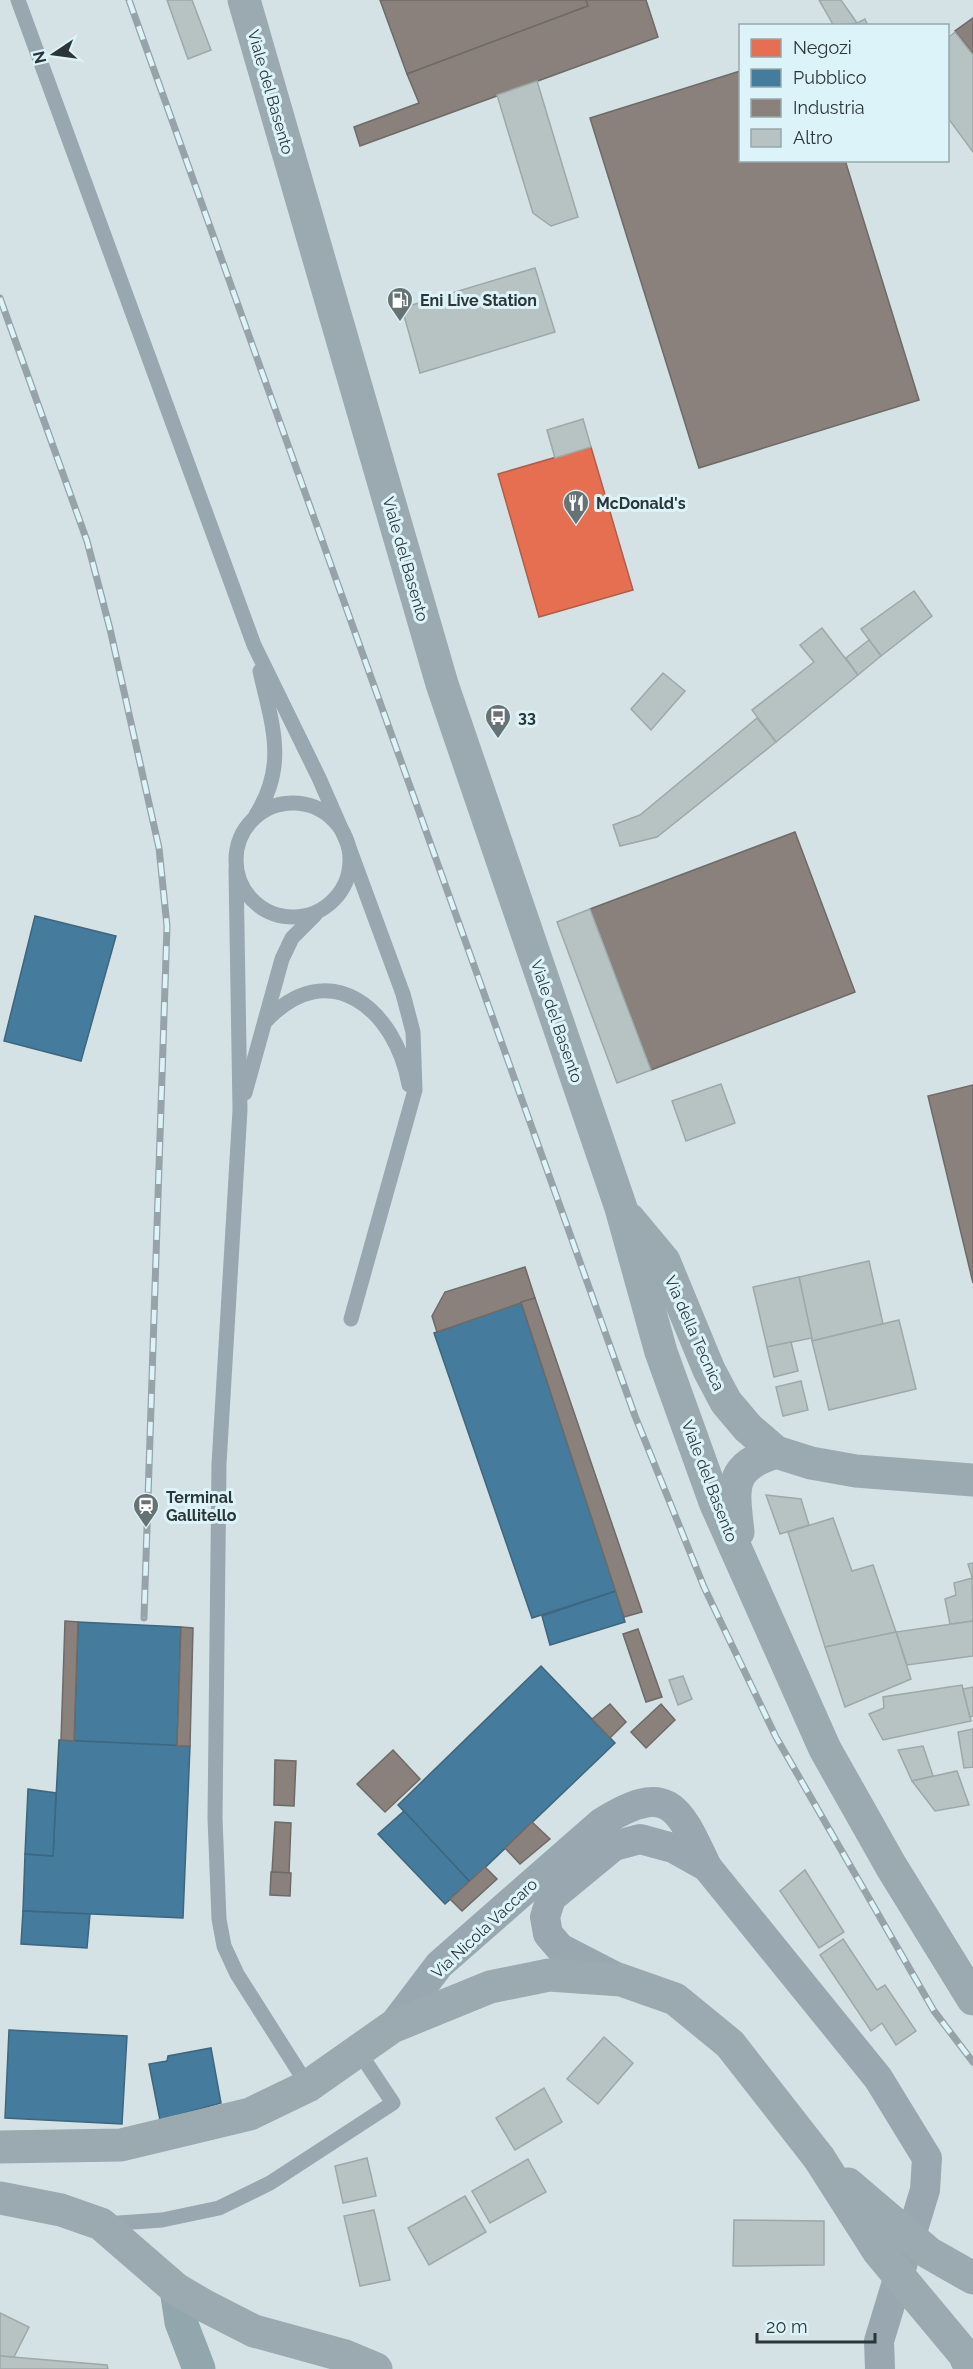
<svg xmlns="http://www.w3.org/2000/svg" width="973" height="2369" viewBox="0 0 973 2369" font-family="Raleway,sans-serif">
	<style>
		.shops { fill: #e76f51; stroke: #af5e49; stroke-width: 1.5 }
		.public { fill: #457b9d; stroke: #3e667e; stroke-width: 1.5 }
		.industry { fill: #8a817c; stroke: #6e6a67; stroke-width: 1.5 }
		.building { fill: #b7c2c3; stroke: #9ea8a9; stroke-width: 1.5 }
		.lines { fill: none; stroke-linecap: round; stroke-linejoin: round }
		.lane { stroke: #98a7b0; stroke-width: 15 }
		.street { stroke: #98a7b0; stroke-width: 30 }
		.secondary { stroke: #92a6ae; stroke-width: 33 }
		.primary { stroke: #9aaab0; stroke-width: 33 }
		.rail-casing { stroke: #97a2a9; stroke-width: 7 }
		.rail { stroke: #dcf4f9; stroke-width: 4.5; stroke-dasharray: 14; stroke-linecap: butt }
		.primary-bridge { stroke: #9aaab0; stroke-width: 33 }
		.labels { text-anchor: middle; stroke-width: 6; stroke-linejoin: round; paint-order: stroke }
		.street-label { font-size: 16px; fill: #2c3537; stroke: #dcf4f9 }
		.poi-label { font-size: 16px; font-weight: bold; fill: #2c3537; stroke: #dcf4f9; text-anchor: start }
	</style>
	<rect width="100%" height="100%" fill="#d5e2e5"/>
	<path class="shops" d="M591,447l42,143 -94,27 -41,-143z"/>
	<g class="public">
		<path d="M35,916l81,20 -35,125 -77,-20z"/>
		<path d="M521,1302l95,289 -84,27 -98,-285z"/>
		<path d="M616,1591l9,31 -75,23 -8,-29z"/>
		<path d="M78,1622l103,5 -4,119 -103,-5z"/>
		<path d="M541,1666l74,77 -145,139 -72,-77z"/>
		<path d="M59,1740l131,6 -7,172 -160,-7 2,-57 28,2z"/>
		<path d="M28,1789l28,4 -3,63 -28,-2z"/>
		<path d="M404,1811l66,71 -25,22 -67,-70z"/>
		<path d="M23,1911l67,3 -3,34 -66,-4z"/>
		<path d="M9,2030l118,6 -5,88 -117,-6z"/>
		<path d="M211,2048l10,55 -61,17 -11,-56 18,-3 1,-5z"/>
	</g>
	<g class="industry">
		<path d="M380,0h206l2,6 -181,68z"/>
		<path d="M586,0h60l12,37 -298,109 -6,-19 65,-24 -12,-29 181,-68z"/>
		<path d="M973,18v36l-18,-23z"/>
		<path d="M740,71v89h105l74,240 -220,68 -109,-350z"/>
		<path d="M795,832l60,160 -204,78 -61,-161z"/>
		<path d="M973,1085v198l-45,-187z"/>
		<path d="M525,1267l10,31 -98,34 -5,-16 13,-24z"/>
		<path d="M535,1298l107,314 -18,5 -103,-315z"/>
		<path d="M65,1621l13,1 -4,119 -13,-1z"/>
		<path d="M181,1627l12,1 -3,118h-13z"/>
		<path d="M638,1629l24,68 -16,5 -23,-68z"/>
		<path d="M610,1704l16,18 -16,16 -18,-19z"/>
		<path d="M661,1704l14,16 -29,28 -15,-16z"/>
		<path d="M393,1750l27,29 -35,33 -28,-28z"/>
		<path d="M275,1760l21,1 -2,45 -20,-1z"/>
		<path d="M275,1822l16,1 -2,50 -17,-1z"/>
		<path d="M532,1822l18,17 -30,25 -15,-16z"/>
		<path d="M485,1867l12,12 -35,32 -12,-12z"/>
		<path d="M271,1872l20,1 -1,23 -20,-1z"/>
	</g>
	<g class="building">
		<path d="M167,0h25l19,50 -23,9z"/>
		<path d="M819,0h22l16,23 -23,3z"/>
		<path d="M865,19l3,7h-17z"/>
		<path d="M955,32l18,23v97l-25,-34v-80z"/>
		<path d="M537,81l41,136 -27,9 -18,-13 -36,-118z"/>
		<path d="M535,268l20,64 -135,41 -18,-65z"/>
		<path d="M583,419l8,28 -36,11 -8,-28z"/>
		<path d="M914,591l18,25 -51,40 -20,-27z"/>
		<path d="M822,628l36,47 -82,67 -24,-32 62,-48 -14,-17z"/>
		<path d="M869,640l12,16 -23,19 -12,-17z"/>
		<path d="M663,673l22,18 -34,39 -20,-21z"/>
		<path d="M757,718l19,24 -119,95 -37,9 -7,-21 27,-10z"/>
		<path d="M590,909l61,161 -34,13 -60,-161z"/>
		<path d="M721,1084l14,39 -49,18 -14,-40z"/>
		<path d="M869,1261l14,63 -71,17 -13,-64z"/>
		<path d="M799,1277l13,61 -45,9 -14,-60z"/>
		<path d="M899,1320l17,69 -87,21 -17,-69z"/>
		<path d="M791,1342l7,29 -24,6 -7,-30z"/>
		<path d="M801,1381l7,29 -25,6 -7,-29z"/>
		<path d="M766,1495l35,4 8,26 -29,9z"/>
		<path d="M833,1518l19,53 21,-6 23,67 -71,15 -37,-115z"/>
		<path d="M973,1563v17l-5,-16z"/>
		<path d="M972,1578l1,43 -23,3 -5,-25 11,-4 -2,-12z"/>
		<path d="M973,1621v35l-66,9 -11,-33z"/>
		<path d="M896,1632l15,47 -66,28 -20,-60z"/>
		<path d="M683,1676l9,23 -14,6 -9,-25z"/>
		<path d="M962,1685l9,36 -88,19 -14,-26 15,-6 -1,-11z"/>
		<path d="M973,1687v29l-3,1 -7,-28z"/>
		<path d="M973,1729v38l-9,1 -6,-36z"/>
		<path d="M923,1746l10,30 -21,5 -14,-31z"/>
		<path d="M957,1771l12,34 -34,6 -23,-30z"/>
		<path d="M805,1870l39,62 -25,16 -39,-57z"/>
		<path d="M843,1939l34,51 8,-5 31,46 -20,14 -14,-22 -11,8 -51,-76z"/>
		<path d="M604,2037l29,26 -35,41 -31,-25z"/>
		<path d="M544,2088l18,34 -47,28 -19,-32z"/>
		<path d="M367,2158l9,38 -33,7 -8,-37z"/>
		<path d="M528,2159l18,33 -56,31 -18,-32z"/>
		<path d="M465,2196l21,36 -57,33 -21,-37z"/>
		<path d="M374,2210l16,70 -30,6 -16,-70z"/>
		<path d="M734,2220l90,1v44l-91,1z"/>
		<path d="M0,2313l29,14 -15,30 -14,-1z"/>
		<path d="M0,2356l107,9 1,4h-108z"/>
	</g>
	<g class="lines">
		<g class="lane">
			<path d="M18,0l236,645 65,133 28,64 56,152 10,38 2,58 -64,229"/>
			<circle cx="293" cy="860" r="57"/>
			<path d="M256,815c32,-51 16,-90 4,-144"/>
			<path d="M236,869l4,241 -21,354 -4,354 4,101 5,27 13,28 71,112"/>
			<path d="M265,1022c63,-69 131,-13 144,63"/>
			<path d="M245,1093l37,-134 10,-21 23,-23"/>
			<path d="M104,2224l58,-4 57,-12 51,-25 123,-80 -34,-51"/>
		</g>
		<g class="street">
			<path d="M620,1979l-60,-31 -12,-14 -3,-17 6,-19 63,-52 26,-7 33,9 34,19 171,211 49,80 -2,32 -46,151 1,28"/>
			<path d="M392,2027l47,-62 162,-142c67,-42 77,-18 106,44"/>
		</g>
		<path class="secondary" d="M176,2289l5,33 18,47"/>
		<g class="primary">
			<path d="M244,0l198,684 179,524 40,144 54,150 110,247 66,117 82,133"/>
			<path d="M629,1219l35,42 45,109 17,32 22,26 28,24 35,11 45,8 117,9"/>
			<path d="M738,1532c-5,-44 -10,-65 38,-80"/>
			<path d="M0,2147l121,-2 129,-31 58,-28 84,-59 98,-40 59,-12 72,5 54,19 55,45 89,114"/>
			<path d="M0,2198l61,12 40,14 75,65 29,17 49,25 91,25 31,13"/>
		</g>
		<defs>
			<g id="rail">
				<path d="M129,0l506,1416 69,171 72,150 158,274 39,51"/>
				<path d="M0,298l87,243 23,88 49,219 8,78 -23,692"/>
			</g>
		</defs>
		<use href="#rail" class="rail-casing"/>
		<use href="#rail" class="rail"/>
		<g class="primary-bridge">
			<path d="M819,2158l60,94 85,102 7,15"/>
			<path d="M848,2184l81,69 44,25"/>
		</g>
	</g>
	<defs>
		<symbol id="fuel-pin" viewBox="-11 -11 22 30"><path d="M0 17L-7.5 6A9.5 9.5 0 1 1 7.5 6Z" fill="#677274" stroke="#dcf4f9"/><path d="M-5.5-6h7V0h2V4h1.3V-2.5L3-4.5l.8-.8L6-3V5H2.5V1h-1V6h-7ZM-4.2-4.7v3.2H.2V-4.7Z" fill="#fff"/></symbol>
		<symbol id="restaurant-pin" viewBox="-11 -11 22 30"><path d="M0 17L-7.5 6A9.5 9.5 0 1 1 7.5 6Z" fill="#677274" stroke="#dcf4f9"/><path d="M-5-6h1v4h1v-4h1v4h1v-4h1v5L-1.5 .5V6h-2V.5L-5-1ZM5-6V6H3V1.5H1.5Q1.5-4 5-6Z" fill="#fff"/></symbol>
		<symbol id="bus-pin" viewBox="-11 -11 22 30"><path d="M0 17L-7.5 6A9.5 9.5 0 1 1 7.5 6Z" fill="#677274" stroke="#dcf4f9"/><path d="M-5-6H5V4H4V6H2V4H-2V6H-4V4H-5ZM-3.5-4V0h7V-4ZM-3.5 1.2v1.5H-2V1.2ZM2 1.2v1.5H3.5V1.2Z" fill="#fff"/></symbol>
		<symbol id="station-pin" viewBox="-11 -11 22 30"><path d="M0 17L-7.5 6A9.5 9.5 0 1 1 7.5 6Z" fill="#677274" stroke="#dcf4f9"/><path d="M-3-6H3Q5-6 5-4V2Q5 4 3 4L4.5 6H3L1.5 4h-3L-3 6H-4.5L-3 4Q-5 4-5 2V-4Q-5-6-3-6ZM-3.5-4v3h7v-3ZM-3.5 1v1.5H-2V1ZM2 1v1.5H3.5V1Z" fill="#fff"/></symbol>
	</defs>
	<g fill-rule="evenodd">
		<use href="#fuel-pin" x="385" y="285" width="30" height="40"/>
		<use href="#restaurant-pin" x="561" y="488" width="30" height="40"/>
		<use href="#bus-pin" x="483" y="702" width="30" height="40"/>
		<use href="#station-pin" x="131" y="1491" width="30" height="40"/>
	</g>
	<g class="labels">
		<g class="street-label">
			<text transform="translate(271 92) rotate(74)" y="6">Viale del Basento</text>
			<text transform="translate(406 559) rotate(74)" y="6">Viale del Basento</text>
			<text transform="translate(557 1021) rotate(71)" y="6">Viale del Basento</text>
			<text transform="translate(695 1333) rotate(66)" y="6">Via della Tecnica</text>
			<text transform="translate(710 1481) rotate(69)" y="6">Viale del Basento</text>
			<text transform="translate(484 1928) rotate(-43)" y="6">Via Nicola Vaccaro</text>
		</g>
		<g class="poi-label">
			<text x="420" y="306">Eni Live Station</text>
			<text x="596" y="509">McDonald's</text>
			<text x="518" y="723">33</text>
			<text x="166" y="1503">Terminal<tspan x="166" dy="18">Gallitello</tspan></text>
		</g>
	</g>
	<rect x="739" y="24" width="210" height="138" fill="#dcf4f9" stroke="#96a8ab" stroke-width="1.5"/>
	<rect x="751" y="39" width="30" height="18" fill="#e76f51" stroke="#96a8ab" stroke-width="1.5"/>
	<text x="793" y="54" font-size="18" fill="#2c3537">Negozi</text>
	<rect x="751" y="69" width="30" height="18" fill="#457b9d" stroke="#96a8ab" stroke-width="1.5"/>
	<text x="793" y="84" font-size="18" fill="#2c3537">Pubblico</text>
	<rect x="751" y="99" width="30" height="18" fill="#8a817c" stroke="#96a8ab" stroke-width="1.5"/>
	<text x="793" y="114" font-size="18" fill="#2c3537">Industria</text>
	<rect x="751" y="129" width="30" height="18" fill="#b7c2c3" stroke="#96a8ab" stroke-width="1.5"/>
	<text x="793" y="144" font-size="18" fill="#2c3537">Altro</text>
	<g transform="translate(54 54) rotate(257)" stroke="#dcf4f9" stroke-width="4.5" paint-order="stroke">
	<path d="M0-4.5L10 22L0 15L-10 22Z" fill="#2c3537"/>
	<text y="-9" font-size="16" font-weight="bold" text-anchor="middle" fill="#2c3537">N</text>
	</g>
	<path d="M757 2333v9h118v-9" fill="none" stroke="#2c3537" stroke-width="3"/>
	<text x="766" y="2333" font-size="18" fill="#2c3537" stroke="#dcf4f9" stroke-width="4.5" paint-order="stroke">20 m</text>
</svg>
